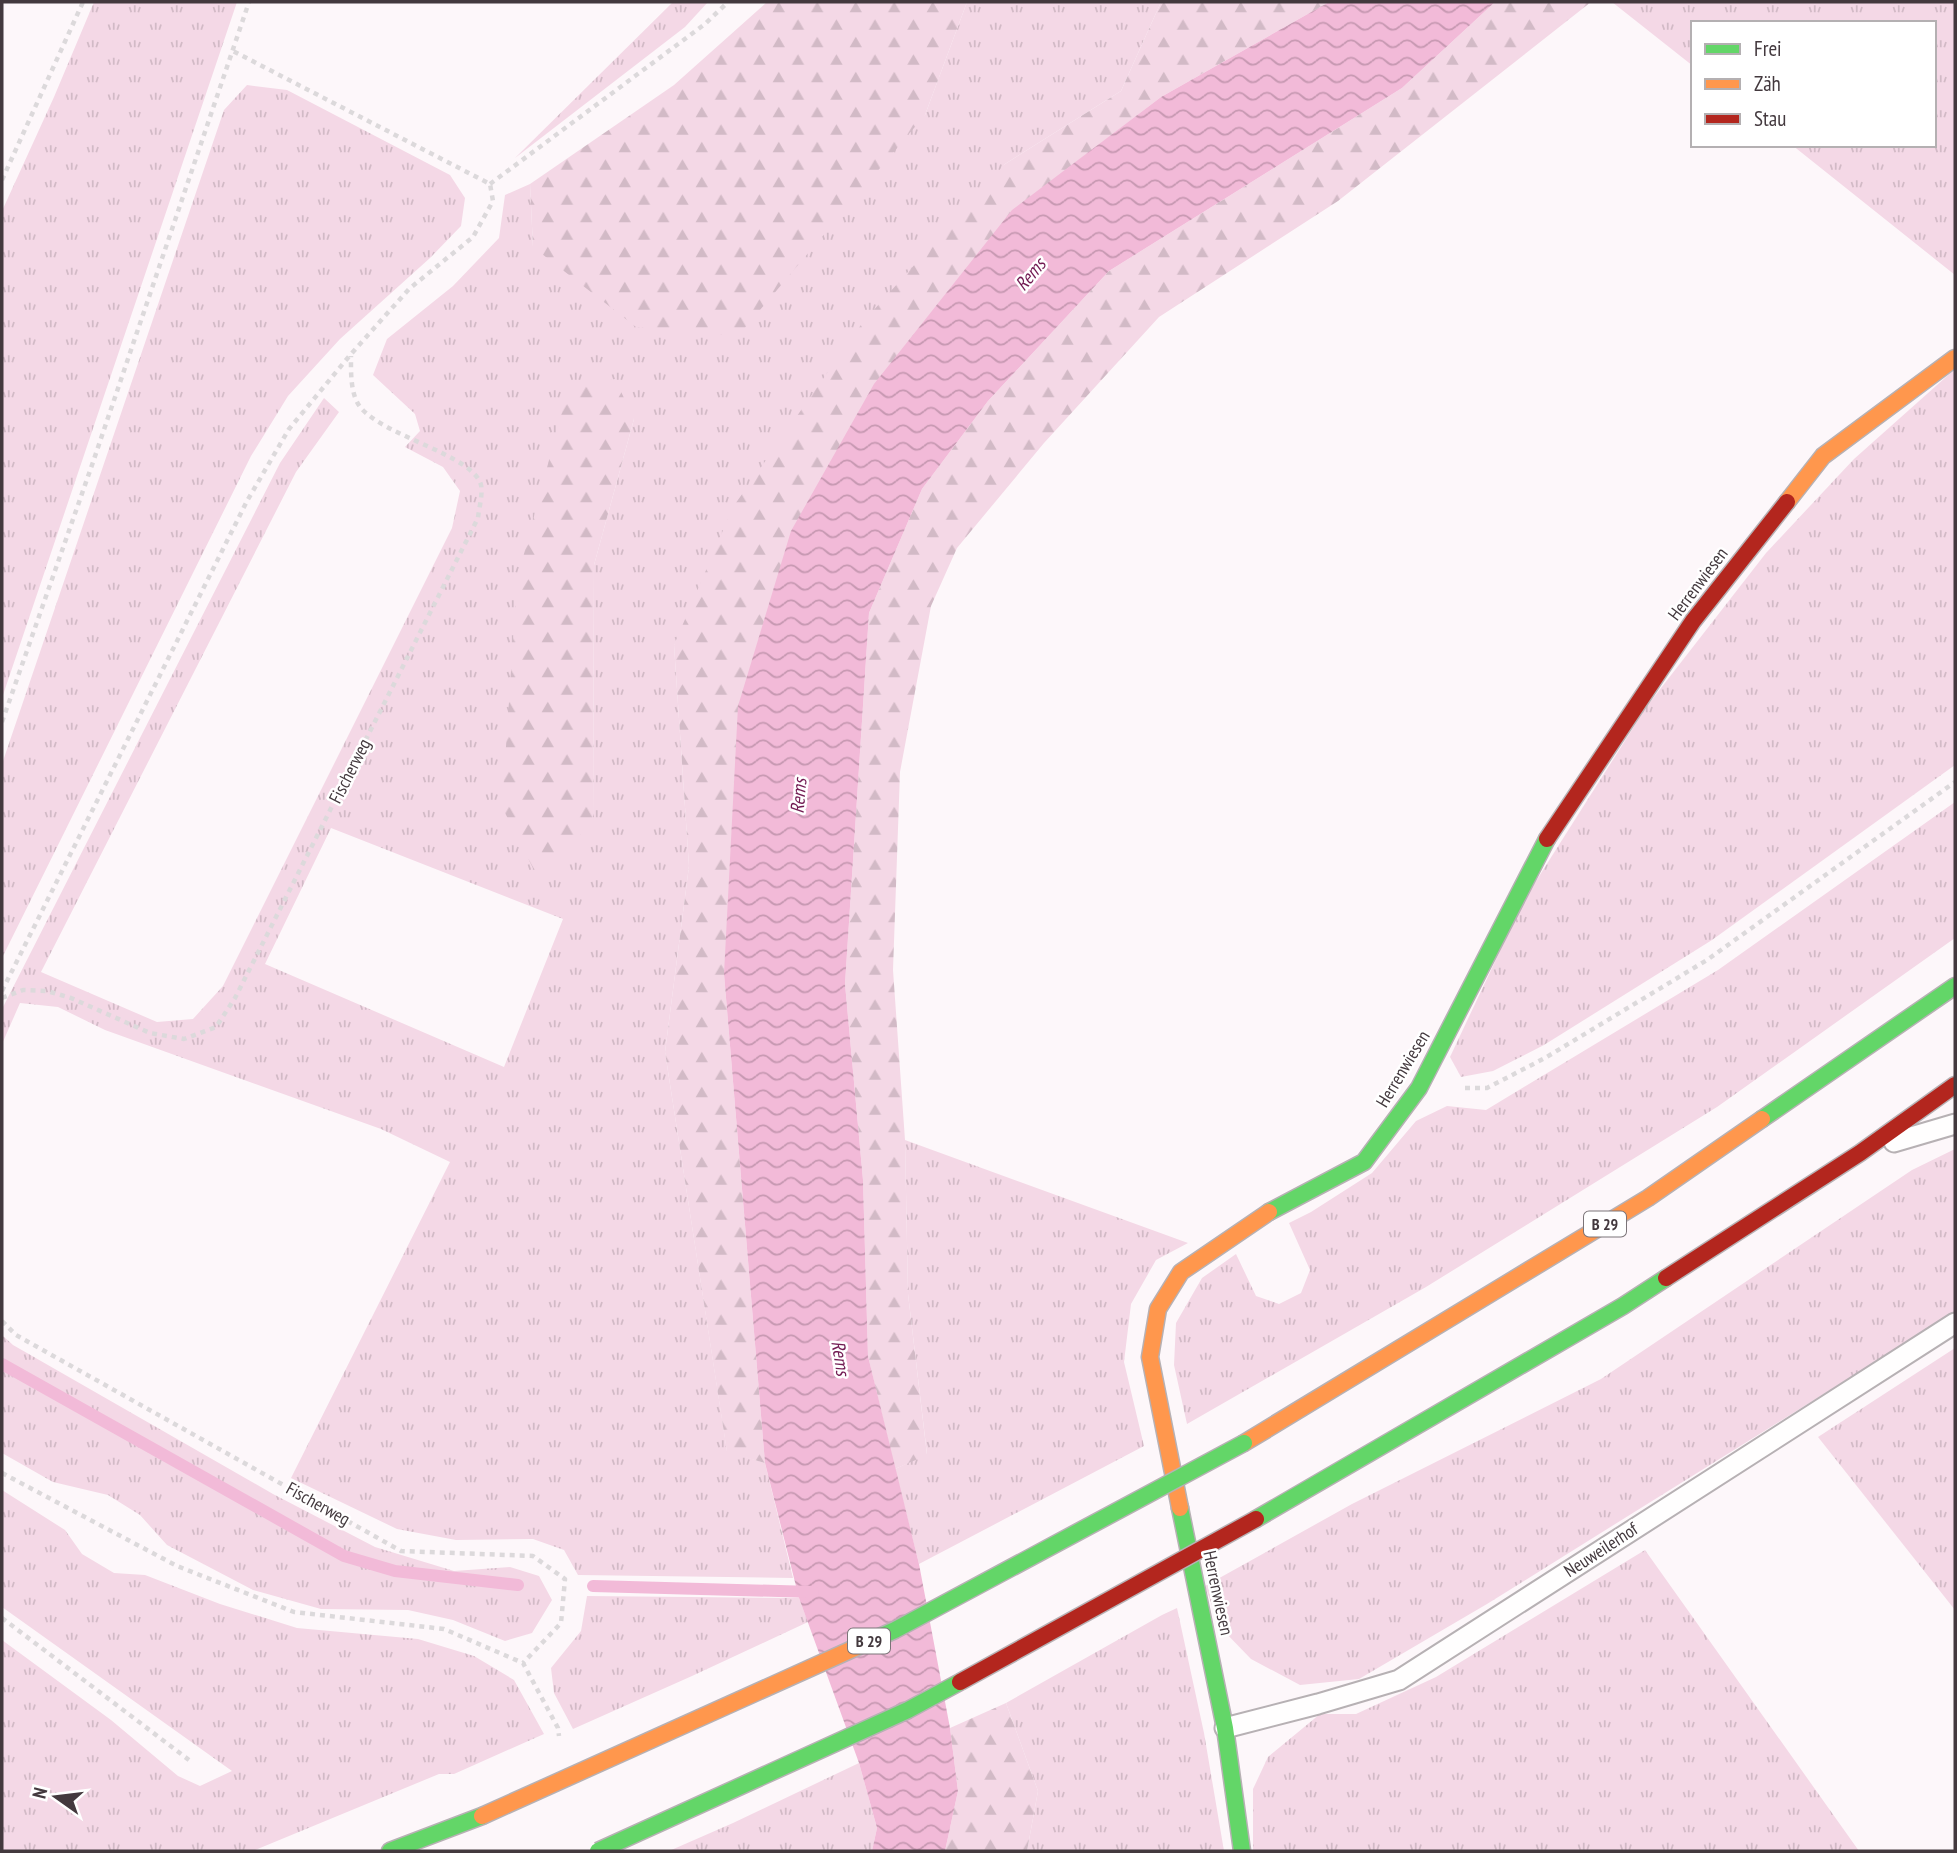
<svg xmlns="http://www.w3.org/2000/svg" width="1957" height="1853" viewBox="0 0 1957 1853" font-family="'PT Sans Narrow',sans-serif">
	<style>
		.grass { fill: url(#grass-tufts); fill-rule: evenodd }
		.forest { fill: url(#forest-firs) }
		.water { fill: url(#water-waves) }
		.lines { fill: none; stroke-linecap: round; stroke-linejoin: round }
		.stream { stroke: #f2bad8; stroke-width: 12 }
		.lane-casing { stroke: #b7b1b4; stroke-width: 23 }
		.fast-casing { stroke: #b7b1b4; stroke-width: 19 }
		.slow-casing { stroke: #b7b1b4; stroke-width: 19 }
		.jam-casing { stroke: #b7b1b4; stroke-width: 19 }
		.path { stroke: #dcd9db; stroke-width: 4.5; stroke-dasharray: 5 5; stroke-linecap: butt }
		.lane { stroke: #fffefe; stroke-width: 19 }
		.fast { stroke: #63d668; stroke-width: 16 }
		.slow { stroke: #ff974d; stroke-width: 16 }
		.jam { stroke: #b3261e; stroke-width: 16 }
		.fast-bridge-casing { stroke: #b7b1b4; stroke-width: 19; stroke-linecap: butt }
		.slow-bridge-casing { stroke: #b7b1b4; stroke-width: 19; stroke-linecap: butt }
		.jam-bridge-casing { stroke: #b7b1b4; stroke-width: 19; stroke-linecap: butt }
		.fast-bridge { stroke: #63d668; stroke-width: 16 }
		.slow-bridge { stroke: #ff974d; stroke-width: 16 }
		.jam-bridge { stroke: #b3261e; stroke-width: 16 }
		.labels { text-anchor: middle; stroke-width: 5; stroke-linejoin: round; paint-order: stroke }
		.shield { fill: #fff; stroke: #7b7478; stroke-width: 2 }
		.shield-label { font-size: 16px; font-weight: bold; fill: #43393e }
		.street-label { font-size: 18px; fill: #43393e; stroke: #fff }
		.water-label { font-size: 19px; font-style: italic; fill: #721b53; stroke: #fff }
	</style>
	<defs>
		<pattern id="grass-tufts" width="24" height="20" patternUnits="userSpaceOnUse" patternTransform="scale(1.75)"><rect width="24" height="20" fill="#f4d8e6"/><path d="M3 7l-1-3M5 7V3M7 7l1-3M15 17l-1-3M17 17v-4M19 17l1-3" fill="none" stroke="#d2bac6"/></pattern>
		<pattern id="forest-firs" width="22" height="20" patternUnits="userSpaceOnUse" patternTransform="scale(1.75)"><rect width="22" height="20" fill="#f4d8e6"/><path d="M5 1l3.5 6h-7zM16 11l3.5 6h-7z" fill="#d2bac6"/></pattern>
		<pattern id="water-waves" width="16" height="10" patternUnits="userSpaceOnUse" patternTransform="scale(1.75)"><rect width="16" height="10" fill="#f2bad8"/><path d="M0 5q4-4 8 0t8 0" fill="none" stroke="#c698b1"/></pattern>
	</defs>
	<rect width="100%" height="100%" fill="#fdf7fa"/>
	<g class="grass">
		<path d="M94,2h143l-235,696v-487l52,-114z"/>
		<path d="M673,2h35l-23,25 -170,131z"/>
		<path d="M967,2h194l-40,89 -116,73 -331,481 15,221 -24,186 62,399 38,12 28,115 -215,-3 -14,-25 -31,-11 -77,1 -59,-11 -106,-51 159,-316 -69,-33 -276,-99 -47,-23 -38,-4 -18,41v-35l278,-546 44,-65 15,14 -43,60 -255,500 116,50 36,-3 30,-33 229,-458 8,-37 -17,-24 -38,-20 15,-16 -5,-17 -42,-39 14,-36 66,-53 46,-48 6,-43 25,-11 3,63 392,-132zM568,389l66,30 -40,146 -1,256zM331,828l232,91 -59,148 -239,-103z"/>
		<path d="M1612,2h343v273l-163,-130h142v-122h-241v43z"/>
		<path d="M247,85l40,5 163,85 15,23 -4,28 -31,32 -90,81 -52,57 -37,60 -249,502v-194l222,-654z"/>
		<path d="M1955,369v396l-243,175 -168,105 -51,26 -32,6 -11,-20 74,-157 123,-194 119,-153 88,-94z"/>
		<path d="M1955,802v136l-238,169 -291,180 -239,137 -13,-59 2,-42 26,-45 34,-24 20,42 23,8 22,-11 9,-23 -21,-47 22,-11 61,-39 44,-52 31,-15 39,4 232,-140z"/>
		<path d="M905,1140l283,103 -32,17 -25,44 -7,58 20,84 -225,118 -24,-95 32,-15 -19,-160z"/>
		<path d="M1955,1149v163l-468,292 -128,75 -59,6 -49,-26 -31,-32 -15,-41 147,-82 249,-125 311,-209z"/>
		<path d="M2,1335l11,10 260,149 102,53 79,24 56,-4 29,9 13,24 -20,33 -27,8 -52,-21 -45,-10 -87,-1 -68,-19 -86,-45 -27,-30 -32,-20 -55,-13 -51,-29z"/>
		<path d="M1955,1348v262l-137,-173z"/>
		<path d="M2,1490l63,40 17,24 32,19 31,2 75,29 77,24 121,11 56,17 40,24 30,54 -90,40h-15l-186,77h-251v-211l109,80 67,56 22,10 32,-15 -230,-164z"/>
		<path d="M1645,1550l214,301h-606v-62l15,-32 52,-43h36l80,-37z"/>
		<path d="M587,1596l212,2 9,24 -116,54 -119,53 -19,-36 -3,-25 30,-37z"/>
		<path d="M1177,1608l27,125 20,118h-197l11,-60 -32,-88 156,-88z"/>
		<path d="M859,1763l18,65 -5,23h-203l64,-28z"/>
	</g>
	<g class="forest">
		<path d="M767,2h200l-42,113 -187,221 -102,-9 -103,-80 -3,-63 144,-99z"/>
		<path d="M1161,2h168l-168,95 -149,114 -288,763 41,489 -38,-11 -62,-400 24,-186 -15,-221 59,-138 130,-185 142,-158 116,-73z"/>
		<path d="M1495,2h96l-253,199 -179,116 -115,126 -87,105 -26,58 -31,166 -7,198 12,170 3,154 19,161 -32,14 -27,-113 -5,-176 -18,-196 24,-371 53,-124 66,-88 121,-130 293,-183z"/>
		<path d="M615,379l19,40 -40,146 -1,256 -54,59 -37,-73 15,-227 51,-191z"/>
		<path d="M1006,1703l32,88 -11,60h-82l13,-60 -8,-63z"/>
	</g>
	<path class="water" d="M1329,2h166l-93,86 -293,183 -121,130 -66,88 -53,124 -24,371 18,196 5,176 51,208 31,164 8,63 -13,60h-73l5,-23 -18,-65 -60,-165 -34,-135 -41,-489 14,-268 53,-175 83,-147 138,-174 149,-113z"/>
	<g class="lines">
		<g class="stream">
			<path d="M2,1364l342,192 51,15 123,14"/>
			<path d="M593,1586l220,6"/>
		</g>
		<defs>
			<g id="lane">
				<path d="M1894,1142l61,-18"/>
				<path d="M1225,1728l93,-24 81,-24 556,-357"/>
			</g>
			<g id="fast">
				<path d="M1762,1119l193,-133"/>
				<path d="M1269,1212l95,-50 55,-74 128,-249"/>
				<path d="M1180,1508l45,220 17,123"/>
				<path d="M1256,1519l367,-213 43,-28"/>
				<path d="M390,1851l92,-35"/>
			</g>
			<g id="slow">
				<path d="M1787,502l36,-46 132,-98"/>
				<path d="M1244,1443l404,-245 114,-79"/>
				<path d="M1180,1508l-30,-151 8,-48 23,-37 88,-60"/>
			</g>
			<g id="jam">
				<path d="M1547,839l146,-218 94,-119"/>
				<path d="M1666,1278l194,-125 95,-68"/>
			</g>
		</defs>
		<use href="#lane" class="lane-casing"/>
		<use href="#fast" class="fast-casing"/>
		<use href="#slow" class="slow-casing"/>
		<use href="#jam" class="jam-casing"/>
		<g class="path">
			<path d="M2,180l81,-178"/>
			<path d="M490,184l215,-160 23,-22"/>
			<path d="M2,722l90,-257 157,-463"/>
			<path d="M2,991l245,-490 42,-72 62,-75 58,-65 64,-52 20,-36 -3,-17 -257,-133"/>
			<path d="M2,998l21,-8 24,1 24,7 79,35 34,6 32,-12 19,-29 243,-480c1,-10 5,-24 3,-33 -8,-30 -95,-48 -120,-77 -11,-13 -10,-36 -10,-52"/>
			<path d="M1465,1088h22l58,-30 162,-98 248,-178"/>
			<path d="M2,1321l14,14 385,216 132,5 32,23 -4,44 -38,40"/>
			<path d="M2,1473l175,93 117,46 150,17 79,34 35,65 1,8"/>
			<path d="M2,1618l187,142"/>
		</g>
		<use href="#lane" class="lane"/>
		<use href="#fast" class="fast"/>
		<use href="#slow" class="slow"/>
		<use href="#jam" class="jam"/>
		<defs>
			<g id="fast-bridge">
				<path d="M857,1647l38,-17 349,-187"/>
				<path d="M598,1851l310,-141 52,-28"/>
			</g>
			<path id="slow-bridge" d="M482,1816l375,-169"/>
			<path id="jam-bridge" d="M960,1682l296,-163"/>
		</defs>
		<use href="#fast-bridge" class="fast-bridge-casing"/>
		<use href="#slow-bridge" class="slow-bridge-casing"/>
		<use href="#jam-bridge" class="jam-bridge-casing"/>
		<use href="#fast-bridge" class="fast-bridge"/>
		<use href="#slow-bridge" class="slow-bridge"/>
		<use href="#jam-bridge" class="jam-bridge"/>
	</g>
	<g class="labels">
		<g class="shield">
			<rect x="1584" y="1211.5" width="42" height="25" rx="5"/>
			<rect x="848" y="1628.5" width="42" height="25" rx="5"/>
		</g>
		<g class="shield-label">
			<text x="1605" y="1230">B 29</text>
			<text x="869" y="1647">B 29</text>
		</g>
		<g class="street-label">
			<text transform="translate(1698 584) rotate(-53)" y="6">Herrenwiesen</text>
			<text transform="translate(350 771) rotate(-63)" y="6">Fischerweg</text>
			<text transform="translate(1403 1069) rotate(-59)" y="6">Herrenwiesen</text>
			<text transform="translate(318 1504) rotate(29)" y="6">Fischerweg</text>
			<text transform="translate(1601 1550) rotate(-33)" y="6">Neuweilerhof</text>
			<text transform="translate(1218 1593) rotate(78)" y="6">Herrenwiesen</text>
		</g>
		<g class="water-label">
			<text transform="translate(1030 274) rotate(-50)" y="7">Rems</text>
			<text transform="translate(798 796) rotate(-85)" y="7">Rems</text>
			<text transform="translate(841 1358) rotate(81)" y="7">Rems</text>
		</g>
	</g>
	<rect width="1957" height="1853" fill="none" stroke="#43393e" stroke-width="7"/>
	<rect x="1691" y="21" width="245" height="126" fill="#ffffff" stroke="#b4b0b2" stroke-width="2"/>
	<rect x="1705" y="44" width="35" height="10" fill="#63d668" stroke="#b4b0b2" stroke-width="2"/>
	<text x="1754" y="56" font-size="21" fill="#43393e">Frei</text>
	<rect x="1705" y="79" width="35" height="10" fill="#ff974d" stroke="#b4b0b2" stroke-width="2"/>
	<text x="1754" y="91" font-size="21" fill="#43393e">Zäh</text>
	<rect x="1705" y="114" width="35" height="10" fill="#b3261e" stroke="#b4b0b2" stroke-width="2"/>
	<text x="1754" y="126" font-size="21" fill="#43393e">Stau</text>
	<g transform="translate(56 1797) rotate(284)" stroke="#ffffff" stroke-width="5" paint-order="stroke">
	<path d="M0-5L12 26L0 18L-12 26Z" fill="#43393e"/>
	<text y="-10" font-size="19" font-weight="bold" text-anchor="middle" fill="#43393e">N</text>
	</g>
</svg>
